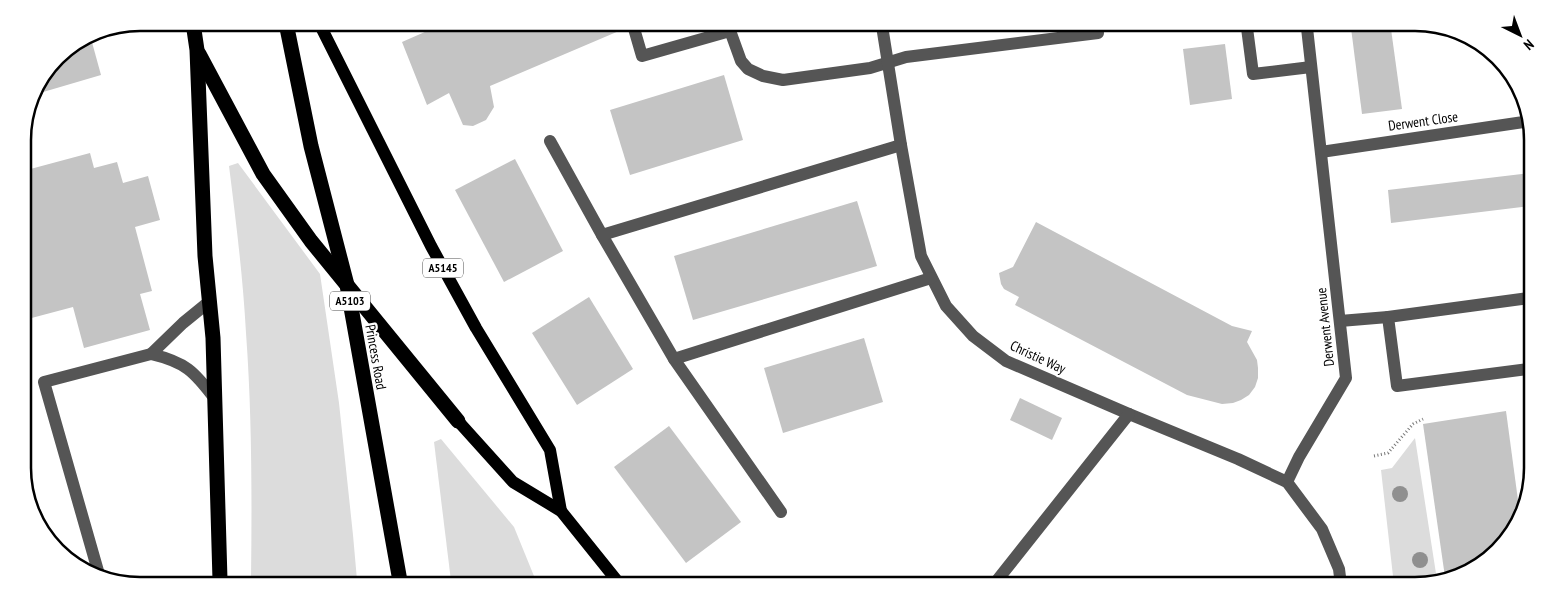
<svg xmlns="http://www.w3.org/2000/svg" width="1555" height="608" viewBox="0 0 1555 608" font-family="'PT Sans Narrow',sans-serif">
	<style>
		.green { fill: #dcdcdc }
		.building { fill: #c4c4c4 }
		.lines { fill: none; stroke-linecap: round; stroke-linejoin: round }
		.path { stroke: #777; stroke-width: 3; stroke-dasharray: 1 2.5; stroke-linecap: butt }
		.minor { stroke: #555; stroke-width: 12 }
		.major { stroke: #000; stroke-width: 12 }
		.highway { stroke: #000; stroke-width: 15 }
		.tree { fill: #8f8f8f }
		.labels { text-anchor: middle; stroke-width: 4.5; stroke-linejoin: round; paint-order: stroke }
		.shield { fill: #fff; stroke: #4c4c4c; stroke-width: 1 }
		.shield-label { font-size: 12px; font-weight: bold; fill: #000 }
		.street-label { font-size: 14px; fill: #000; stroke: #fff }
		.rim { fill: none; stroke: #000; stroke-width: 2.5 }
	</style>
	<rect width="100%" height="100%" fill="#fff"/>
	<g class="green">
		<path d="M238,163l82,111 19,129 14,132 4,45h-106c1,-83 1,-165 -5,-247 -3,-56 -10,-111 -17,-167z"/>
		<path d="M1415,438l22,142 -15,5h-28l-13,-115 11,-2z"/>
		<path d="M441,439l73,88 22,54h-85l-17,-139z"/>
	</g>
	<g class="building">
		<path d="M443,24l182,1 1,3 -136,58 4,21 -8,13 -13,6 -10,-1 -14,-32 -22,12 -25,-63z"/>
		<path d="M1351,28l40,1 11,80 -40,5z"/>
		<path d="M90,35l11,40 -68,20 2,-7 27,-36z"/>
		<path d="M1225,44l7,55 -42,6 -7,-56z"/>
		<path d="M724,75l19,65 -113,35 -20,-65z"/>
		<path d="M90,153l4,15 23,-6 6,21 25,-7 12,44 -25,7 17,64 -12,3 10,36 -66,18 -11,-41 -49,13 -1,-149z"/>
		<path d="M515,159l48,92 -59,31 -49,-92z"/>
		<path d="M1531,173l-1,33 -139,17 -3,-33z"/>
		<path d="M857,201l20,65 -184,54 -19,-64z"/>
		<path d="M1036,222l196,104 20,5 -5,11 10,18 1,8v10l-3,9 -6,8 -8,5 -8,3 -11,1 -35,-9 -172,-90 4,-8 -15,-8 -3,-5 -2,-11 14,-6z"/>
		<path d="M589,297l44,72 -56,36 -45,-72z"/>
		<path d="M864,338l19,64 -100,31 -19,-65z"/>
		<path d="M1020,398l42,20 -10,22 -42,-20z"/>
		<path d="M1506,411l14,104 -34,46 -41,16 -22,-153z"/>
		<path d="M669,426l72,96 -55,41 -72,-96z"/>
	</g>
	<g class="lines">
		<path class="path" d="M1374,456l14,-3 25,-29 10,-5"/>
		<g class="minor">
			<path d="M633,25l9,31 88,-25"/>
			<path d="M728,25l13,36 7,8 15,7 20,4 87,-12 36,-11 192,-24"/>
			<path d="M882,26l19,119 20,111 25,50 27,30 33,25 123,53 109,45 49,23 35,47 17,40 2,16"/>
			<path d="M1247,28l6,46 58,-7"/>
			<path d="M550,141l52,94 72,124 107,153"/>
			<path d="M1321,152l209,-31"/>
			<path d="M602,235l299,-90"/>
			<path d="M1340,321l48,-4"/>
			<path d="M151,354l32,-31 27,-22"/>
			<path d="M674,359l257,-81"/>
			<path d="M1528,369l-131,17 -9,-69 141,-19"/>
			<path d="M1287,482l12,-25 47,-79 -39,-350"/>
			<path d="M100,578l-56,-196 107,-28c34,8 43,17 64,45"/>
			<path d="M995,583l134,-169"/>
		</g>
		<g class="major">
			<path d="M319,23l112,223 45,82 74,122 11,61"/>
			<path d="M458,421l55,61 48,29 57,71"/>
		</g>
		<g class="highway">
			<path d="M193,23l4,27 8,206 8,82 7,242"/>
			<path d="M286,23l25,123 36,139 53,296"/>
			<path d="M199,54l64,120 48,67 147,180"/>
		</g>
	</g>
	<g class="tree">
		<circle cx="1400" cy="494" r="8"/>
		<circle cx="1420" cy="560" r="8"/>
	</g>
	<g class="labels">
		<g class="shield">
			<rect x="423" y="258.5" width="40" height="19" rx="4"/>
			<rect x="330" y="291.5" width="40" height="19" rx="4"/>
		</g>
		<g class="shield-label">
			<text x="443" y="272">A5145</text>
			<text x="350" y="305">A5103</text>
		</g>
		<g class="street-label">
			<text transform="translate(1423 121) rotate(-8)" y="5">Derwent Close</text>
			<text transform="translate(1325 327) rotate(-96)" y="5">Derwent Avenue</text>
			<text transform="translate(376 357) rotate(80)" y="5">Princess Road</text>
			<text transform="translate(1038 357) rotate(25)" y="5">Christie Way</text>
		</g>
	</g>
	<path d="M0 0H1555V608H0ZM140 31H1415A109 109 0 0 1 1524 140V468A109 109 0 0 1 1415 577H140A109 109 0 0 1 31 468V140A109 109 0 0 1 140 31Z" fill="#fff" fill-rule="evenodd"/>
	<path class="rim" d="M140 31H1415A109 109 0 0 1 1524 140V468A109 109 0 0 1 1415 577H140A109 109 0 0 1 31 468V140A109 109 0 0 1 140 31Z"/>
	<g transform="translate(1520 35) rotate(138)" stroke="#ffffff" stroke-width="4" paint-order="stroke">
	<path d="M0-4L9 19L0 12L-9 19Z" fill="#000000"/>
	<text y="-8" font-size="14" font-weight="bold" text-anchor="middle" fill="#000000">N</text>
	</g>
</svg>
